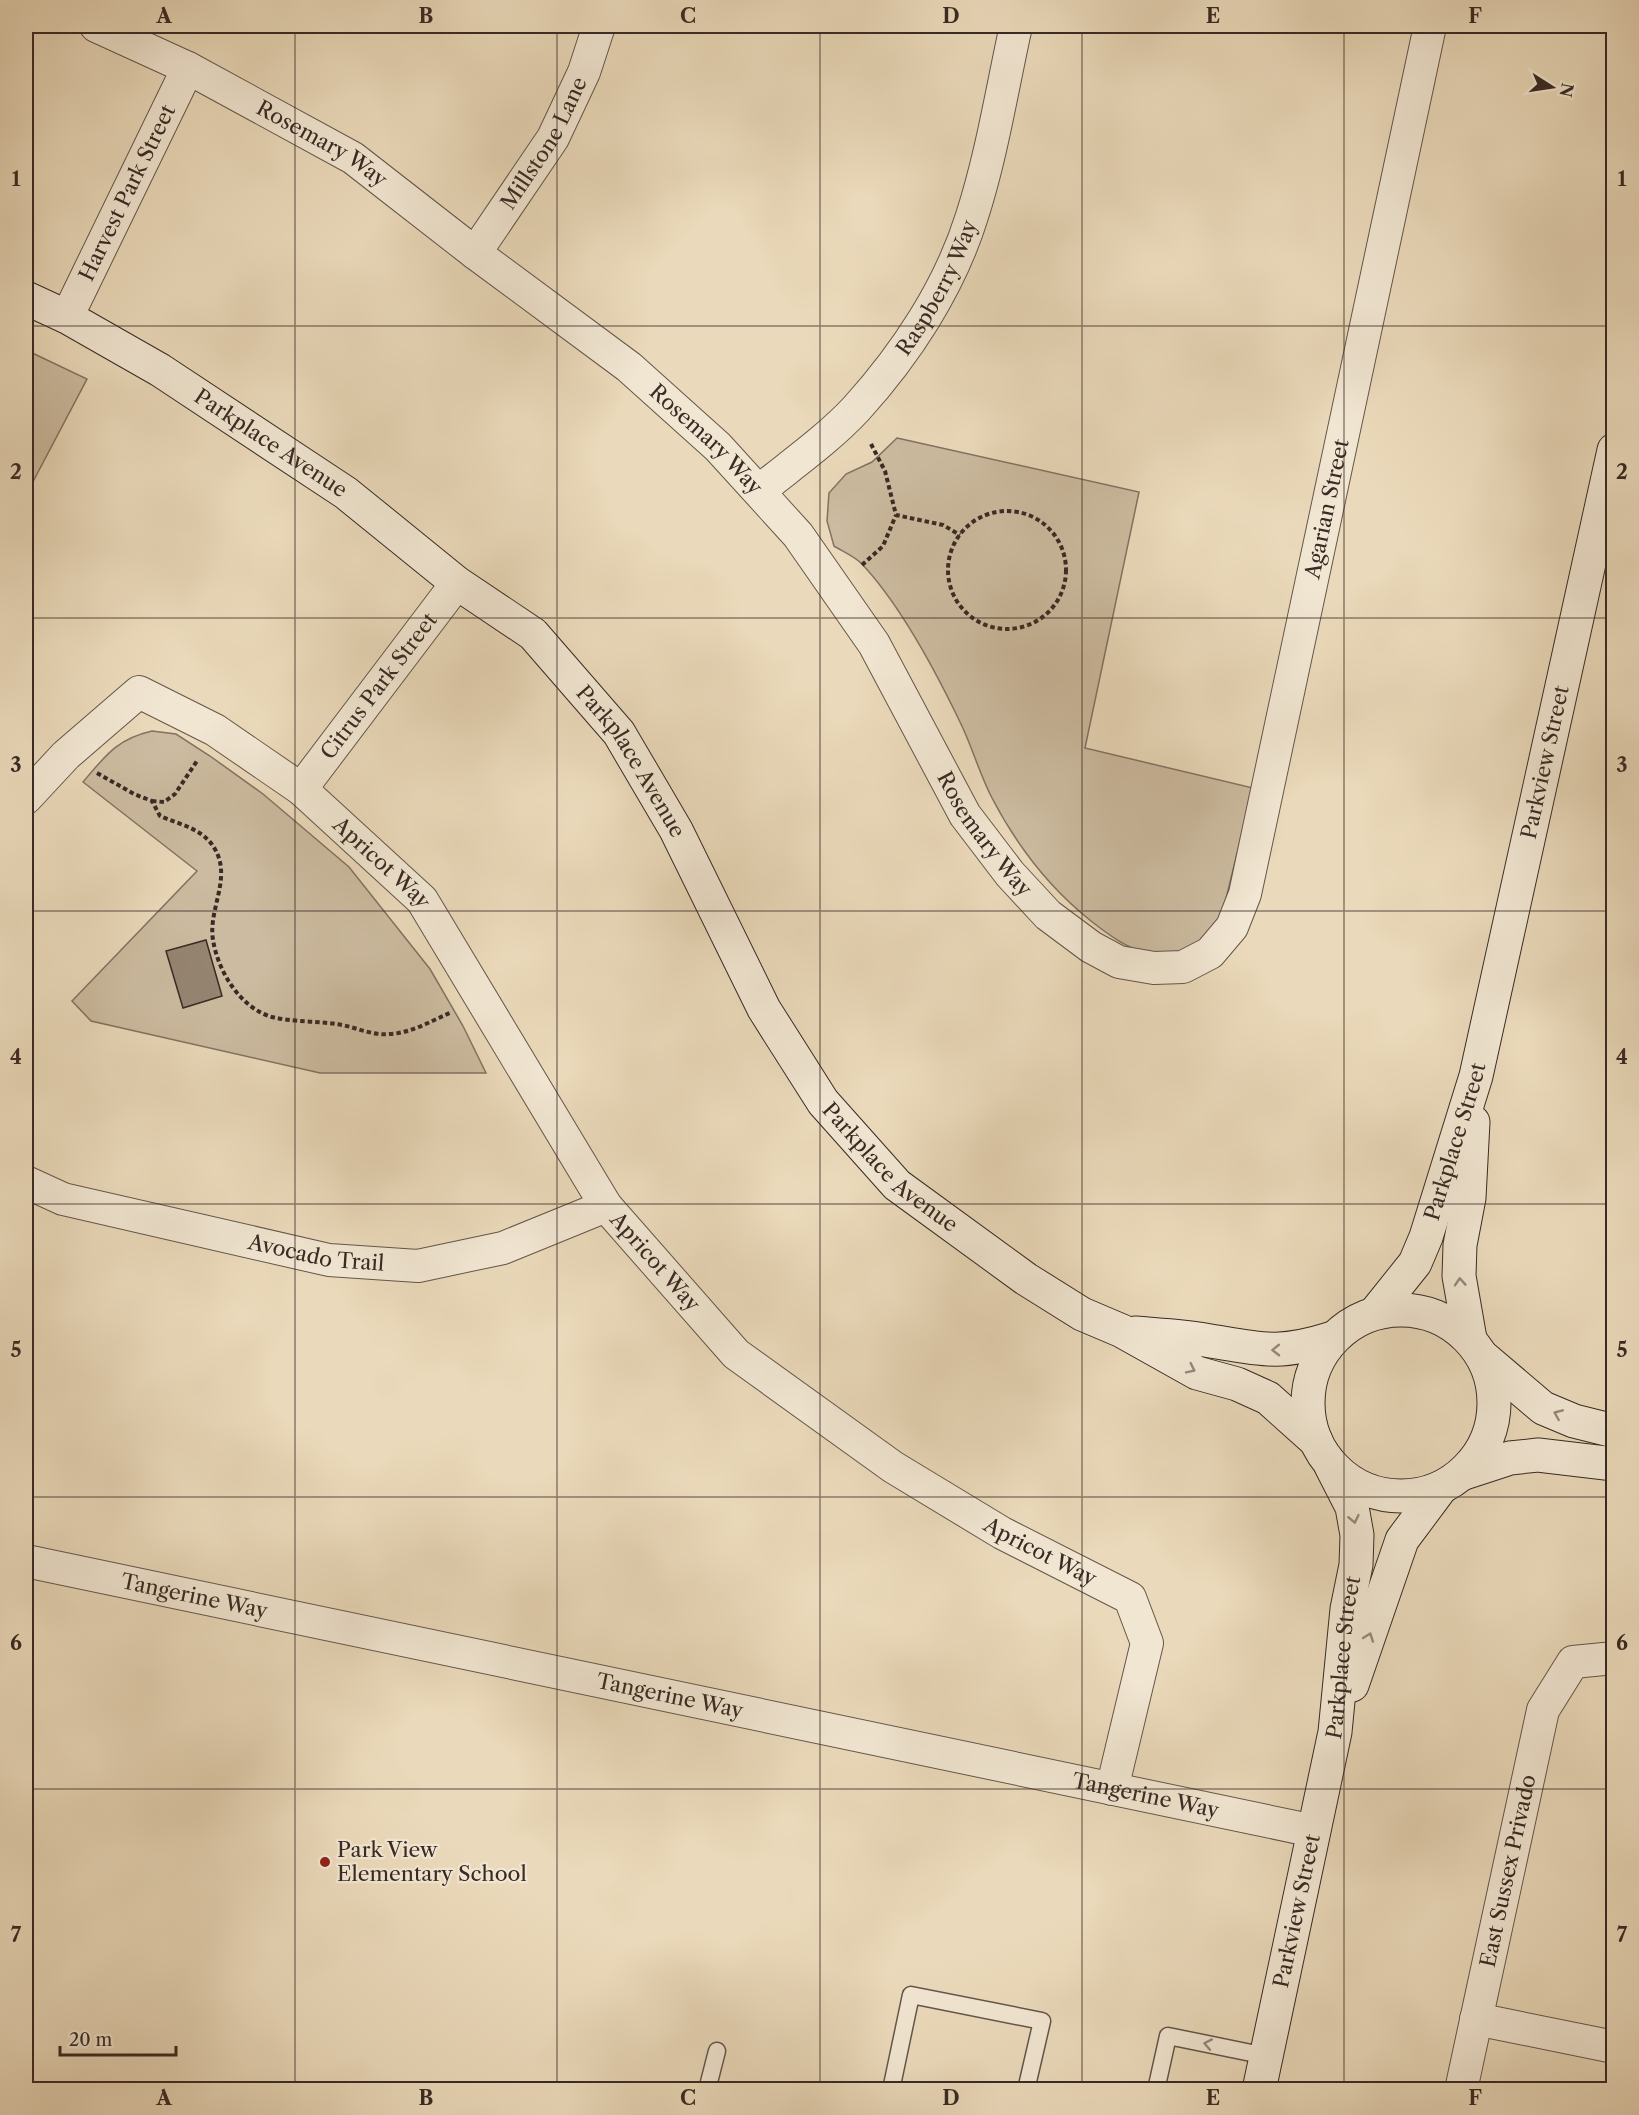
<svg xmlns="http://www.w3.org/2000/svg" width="1639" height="2115" viewBox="0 0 1639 2115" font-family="'Libre Caslon Text',serif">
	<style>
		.green { fill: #ccbba0; stroke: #827262; stroke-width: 1.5 }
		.building { fill: #958572; stroke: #382a24; stroke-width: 1.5 }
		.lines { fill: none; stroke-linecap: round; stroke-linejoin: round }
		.lane-casing { stroke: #64564a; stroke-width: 19 }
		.street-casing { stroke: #64564a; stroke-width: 34 }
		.secondary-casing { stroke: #382a24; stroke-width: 35 }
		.path { stroke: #382a24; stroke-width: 4; stroke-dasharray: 4.5 3; stroke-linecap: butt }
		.lane { stroke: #f1e6d2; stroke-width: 16 }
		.street { stroke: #f1e6d2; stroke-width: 32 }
		.secondary { stroke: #f1e6d2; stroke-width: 33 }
		.oneway { stroke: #94887b }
		.grid { fill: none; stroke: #382a24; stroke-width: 1.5; stroke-opacity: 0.55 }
		.poi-dot { fill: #8f2418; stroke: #f1e6d2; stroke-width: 2 }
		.labels { text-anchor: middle; stroke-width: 4.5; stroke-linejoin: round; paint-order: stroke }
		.street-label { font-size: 21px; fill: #382a24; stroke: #f1e6d2 }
		.poi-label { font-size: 21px; fill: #382a24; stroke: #f1e6d2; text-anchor: start }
		.neatline { fill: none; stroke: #382a24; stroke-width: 2 }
		.grid-label { font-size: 20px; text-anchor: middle; font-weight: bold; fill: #382a24 }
	</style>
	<rect width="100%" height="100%" fill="#ead9ba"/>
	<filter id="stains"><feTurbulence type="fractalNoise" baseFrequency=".00333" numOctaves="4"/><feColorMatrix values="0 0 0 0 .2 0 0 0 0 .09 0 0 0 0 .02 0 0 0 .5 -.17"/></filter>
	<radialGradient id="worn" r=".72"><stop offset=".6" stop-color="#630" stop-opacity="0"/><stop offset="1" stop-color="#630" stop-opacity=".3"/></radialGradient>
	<g class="green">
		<path d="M26,350l61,29 -61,116z"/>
		<path d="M897,438l242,54 -54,256 168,40 -31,127 -15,28c-52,21 -74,11 -116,-22 -43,-34 -74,-75 -99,-123 -13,-25 -20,-52 -32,-76 -24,-50 -61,-119 -99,-159 -7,-7 -19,-12 -27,-17l-7,-25 2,-28 17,-19 26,-12z"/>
		<path d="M152,731l24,3 34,22 53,38 86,73 81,102 33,57 23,47h-166l-229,-52 -19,-20 125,-130 -114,-89c23,-27 34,-43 69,-51z"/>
	</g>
	<path class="building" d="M206,940l16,56 -39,12 -17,-57z"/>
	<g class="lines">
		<defs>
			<g id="lane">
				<path d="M707,2090l10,-39"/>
				<path d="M891,2090l20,-95 131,26 -16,69"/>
				<path d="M1156,2090l12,-54 98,20"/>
			</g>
			<g id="street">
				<path id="s1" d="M96,26l92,42 165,90 122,95 154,114 89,80 80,88 76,109 91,171 45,59 38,41 43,32 28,15 35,6 29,-1 27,-14 22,-26 13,-33 185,-868"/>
				<path id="s2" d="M475,253l78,-115 31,-66 15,-46"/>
				<path id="s3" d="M67,317l121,-249"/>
				<path id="s4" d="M759,491c32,-26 69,-52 97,-82 50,-55 94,-122 116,-193 20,-62 30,-127 44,-190"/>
				<path id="s5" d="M301,789l156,-206"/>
				<path id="s6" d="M26,798l40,-43 73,-63 76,38 86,59 121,111 184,306 130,148 157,113 109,66 128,65 17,45 -35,146"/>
				<path id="s7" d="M26,1182l37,17 266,61 89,6 85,-18 103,-42"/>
				<path id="s8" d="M26,1561l1288,270"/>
				<path d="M1476,2019l138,28"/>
				<path id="s9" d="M1461,2090l82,-380 30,-48 41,-4"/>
			</g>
			<g id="secondary">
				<path id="s10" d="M26,298l41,19 93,53 186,123 111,90 76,51 86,99 57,97 88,179 59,93 74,83 129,94 56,35 40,17 75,42 40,11 31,14 48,43"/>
				<circle cx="1401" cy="1403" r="93"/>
				<path id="s11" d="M1375,1313l40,-50 11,-26 50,-161 138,-626"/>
				<path d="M1135,1333c23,2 47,3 70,7 55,9 72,16 128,-2"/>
				<path d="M1470,1339l-11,-63 1,-31 9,-47 4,-76"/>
				<path d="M1483,1357l60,51 31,13 40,10"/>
				<path d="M1464,1473l46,-15 28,-3 76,9"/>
				<path d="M1352,1685l50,-145 38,-51"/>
				<path id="s12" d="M1259,2090l76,-358 12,-123 9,-44 1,-30 -5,-28 -21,-41"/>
			</g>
		</defs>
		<use href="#lane" class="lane-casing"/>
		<use href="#street" class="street-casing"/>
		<use href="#secondary" class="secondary-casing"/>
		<g class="path">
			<path d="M871,444l14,27 11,44 47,10 17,10"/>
			<circle cx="1007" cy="570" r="59"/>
			<path d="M862,565l21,-19 13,-31"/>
			<path d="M97,773l37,21 18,7 8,15c21,9 45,13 56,35 15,29 -8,59 -3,89 5,31 27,68 59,77 20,5 43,4 64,7 18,2 35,12 54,10 21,-1 41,-13 60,-21"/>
			<path d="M152,801l12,1 11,-8 22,-33"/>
		</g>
		<use href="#lane" class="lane"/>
		<use href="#street" class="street"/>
		<use href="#secondary" class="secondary"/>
	</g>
	<defs><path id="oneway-chevron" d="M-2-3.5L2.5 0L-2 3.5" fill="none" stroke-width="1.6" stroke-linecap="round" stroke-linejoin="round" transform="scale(1.5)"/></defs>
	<g class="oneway">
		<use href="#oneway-chevron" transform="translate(1460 1282) rotate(-94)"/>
		<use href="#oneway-chevron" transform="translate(1276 1350) rotate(179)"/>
		<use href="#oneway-chevron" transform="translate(1191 1369) rotate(26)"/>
		<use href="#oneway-chevron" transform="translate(1558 1414) rotate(-157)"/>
		<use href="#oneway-chevron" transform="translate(1354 1519) rotate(78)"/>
		<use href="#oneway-chevron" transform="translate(1369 1637) rotate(-70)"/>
		<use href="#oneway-chevron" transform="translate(1208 2044) rotate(-169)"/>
	</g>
	<path class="grid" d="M295,26v2064M557,26v2064M820,26v2064M1082,26v2064M1344,26v2064M26,326h1588M26,618h1588M26,911h1588M26,1204h1588M26,1497h1588M26,1789h1588"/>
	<circle class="poi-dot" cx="325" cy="1862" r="6"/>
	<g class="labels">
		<g class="street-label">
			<text dy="7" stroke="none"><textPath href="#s2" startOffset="130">Millstone Lane</textPath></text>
			<text dy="7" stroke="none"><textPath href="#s1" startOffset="255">Rosemary Way</textPath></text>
			<text dy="7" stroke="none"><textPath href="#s3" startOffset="138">Harvest Park Street</textPath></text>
			<text dy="7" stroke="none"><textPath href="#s4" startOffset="274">Raspberry Way</textPath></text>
			<text dy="7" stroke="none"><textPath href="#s1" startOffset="741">Rosemary Way</textPath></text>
			<text dy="7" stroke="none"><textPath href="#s10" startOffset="285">Parkplace Avenue</textPath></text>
			<text dy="7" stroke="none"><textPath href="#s1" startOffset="1974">Agarian Street</textPath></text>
			<text dy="7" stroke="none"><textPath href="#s5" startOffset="129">Citrus Park Street</textPath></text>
			<text dy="7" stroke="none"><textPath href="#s10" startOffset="771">Parkplace Avenue</textPath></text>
			<text dy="7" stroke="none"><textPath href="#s11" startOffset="582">Parkview Street</textPath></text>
			<text dy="7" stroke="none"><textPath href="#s1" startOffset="1227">Rosemary Way</textPath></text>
			<text dy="7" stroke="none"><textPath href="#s6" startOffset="454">Apricot Way</textPath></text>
			<text dy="7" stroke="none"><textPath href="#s11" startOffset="192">Parkplace Street</textPath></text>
			<text dy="7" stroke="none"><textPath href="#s10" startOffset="1257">Parkplace Avenue</textPath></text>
			<text dy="7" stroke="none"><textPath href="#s7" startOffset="300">Avocado Trail</textPath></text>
			<text dy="7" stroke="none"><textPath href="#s6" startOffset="940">Apricot Way</textPath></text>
			<text dy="7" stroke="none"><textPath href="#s6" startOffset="1426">Apricot Way</textPath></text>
			<text dy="7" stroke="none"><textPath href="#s8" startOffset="172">Tangerine Way</textPath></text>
			<text dy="7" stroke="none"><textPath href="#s12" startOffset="441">Parkplace Street</textPath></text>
			<text dy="7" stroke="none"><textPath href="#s8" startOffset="658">Tangerine Way</textPath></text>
			<text dy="7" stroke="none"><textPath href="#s8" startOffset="1144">Tangerine Way</textPath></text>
			<text dy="7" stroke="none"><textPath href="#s9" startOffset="224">East Sussex Privado</textPath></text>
			<text dy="7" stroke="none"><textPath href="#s12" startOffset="183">Parkview Street</textPath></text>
		</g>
		<g class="poi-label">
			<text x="337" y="1857">Park View<tspan x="337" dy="24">Elementary School</tspan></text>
		</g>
	</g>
	<rect width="1639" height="2115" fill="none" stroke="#ead9ba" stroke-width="66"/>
	<g transform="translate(1552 87) rotate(102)" stroke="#f1e6d2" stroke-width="4.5" paint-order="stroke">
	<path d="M0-4.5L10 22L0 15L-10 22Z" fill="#382a24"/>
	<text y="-9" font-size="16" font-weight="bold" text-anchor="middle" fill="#382a24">N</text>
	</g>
	<path d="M60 2046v9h116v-9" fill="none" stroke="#382a24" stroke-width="3"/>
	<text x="69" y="2046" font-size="18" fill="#382a24" stroke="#f1e6d2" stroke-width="4.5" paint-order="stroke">20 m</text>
	<rect x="33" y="33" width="1573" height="2049" class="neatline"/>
	<g class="grid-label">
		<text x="164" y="23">A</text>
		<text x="426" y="23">B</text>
		<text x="688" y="23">C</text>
		<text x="951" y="23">D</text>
		<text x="1213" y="23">E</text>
		<text x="1475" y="23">F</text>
		<text x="16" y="186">1</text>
		<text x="1622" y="186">1</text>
		<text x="16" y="479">2</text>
		<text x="1622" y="479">2</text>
		<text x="16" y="772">3</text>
		<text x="1622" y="772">3</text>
		<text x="16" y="1064">4</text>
		<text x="1622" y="1064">4</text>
		<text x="16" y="1357">5</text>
		<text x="1622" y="1357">5</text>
		<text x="16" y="1650">6</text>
		<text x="1622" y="1650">6</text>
		<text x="16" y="1942">7</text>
		<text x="1622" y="1942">7</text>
		<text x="164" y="2105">A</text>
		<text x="426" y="2105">B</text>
		<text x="688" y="2105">C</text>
		<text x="951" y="2105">D</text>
		<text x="1213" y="2105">E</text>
		<text x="1475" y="2105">F</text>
	</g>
	<rect width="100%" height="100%" filter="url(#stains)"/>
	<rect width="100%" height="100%" fill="url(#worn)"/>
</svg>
